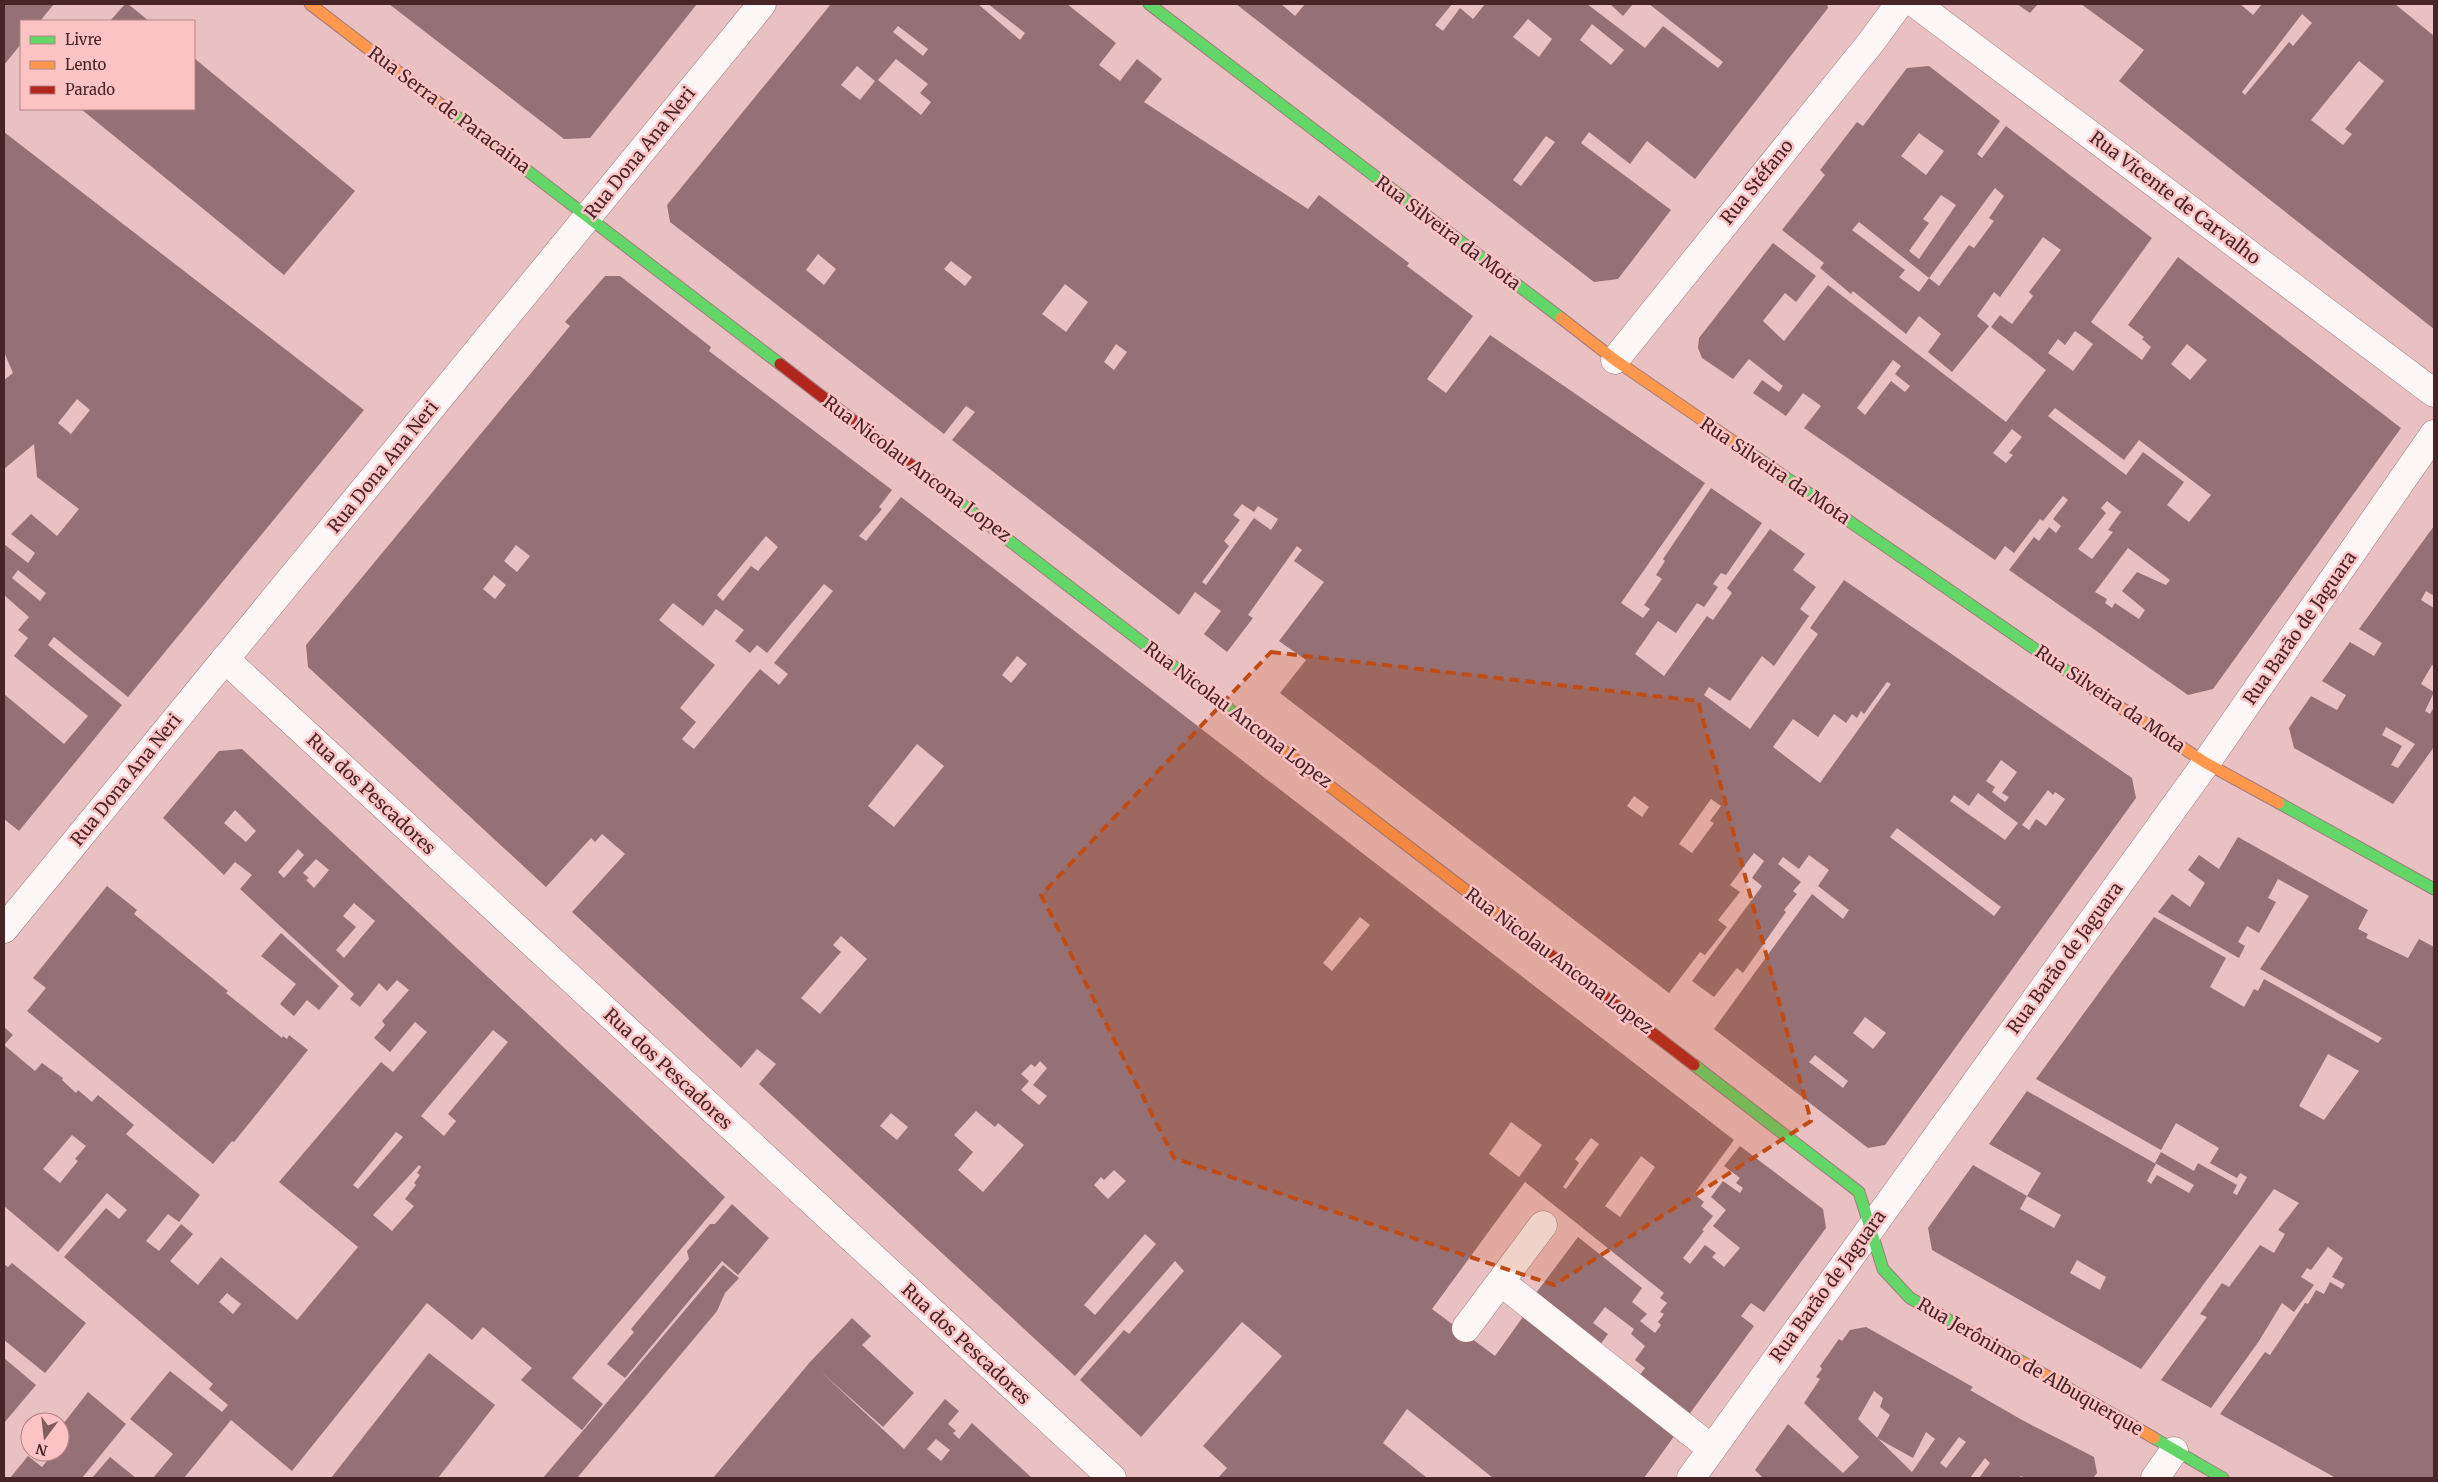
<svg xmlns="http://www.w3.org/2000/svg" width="2438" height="1482" viewBox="0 0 2438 1482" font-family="Merriweather,serif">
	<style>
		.building { fill: #957074; fill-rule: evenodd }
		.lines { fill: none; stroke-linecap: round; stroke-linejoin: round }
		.street-casing { stroke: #9f7d7f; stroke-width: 29 }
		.fast-casing { stroke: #9f7d7f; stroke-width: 13 }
		.slow-casing { stroke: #9f7d7f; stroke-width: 13 }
		.jam-casing { stroke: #9f7d7f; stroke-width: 13 }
		.street { stroke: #fcf6f6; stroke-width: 28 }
		.fast { stroke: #63d668; stroke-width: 11 }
		.slow { stroke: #ff974d; stroke-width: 11 }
		.jam { stroke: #b3261e; stroke-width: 11 }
		.marked { fill: #c04c13; fill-opacity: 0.2; stroke: #c04c13; stroke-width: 4; stroke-dasharray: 10 6; stroke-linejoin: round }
		.labels { text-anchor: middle; stroke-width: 5; stroke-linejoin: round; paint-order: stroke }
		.street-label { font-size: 18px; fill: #482427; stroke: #fcc3c5 }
	</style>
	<rect width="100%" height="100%" fill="#eac1c2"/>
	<g class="building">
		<path d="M4,4h50l-14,17h-19v23l-17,21z"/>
		<path d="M125,4h3l21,17h-39z"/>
		<path d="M389,4h308l-107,134 -26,1z"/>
		<path d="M831,4h147l42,36 5,-7 -37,-29h79l49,39 -17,22 21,16 17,-22 25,20 -18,23 164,107 11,-14 90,68 -2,3 66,50 -46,63 19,14 44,-58 215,148 -84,120 22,15 7,-9 -6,-4 18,-26 -6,-4 9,-14 -2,-2 48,-71 51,35 -36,52 -5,-2 -8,11 5,3 -14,20 -7,-4 -21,30 -18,-12 -23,33 29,22 43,-60 6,4 19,-27 -5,-5 43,-59 35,25 -12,16 23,17 -16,22 9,7 -35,50 -12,-10 -32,45 -21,-14 -5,8 46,34 68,-95 -8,-6 34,-48 288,198 4,20 -251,347 -17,3 -154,-119 98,-135 31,25 6,-9 -31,-24 11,-16 -20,-15 -10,14 -16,-12 -5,7 23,18 -8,9 4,3 -13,16 2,2 -43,61 -6,-5 -23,29 -22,-16 70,-95 -10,-8 12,-17 -10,-8 -24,32 10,7 -22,28 9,7 -22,28 -5,-3 -31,41 -389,-300 26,-33 -27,-19 45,-59 -30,-21 8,-11 -5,-4 -49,69 5,3 -26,34 -23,-18 17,-23 -26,-19 -16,23 -227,-175 23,-28 -9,-6 -22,28 -274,-212 -3,-17zM898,26l30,23 -5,7 -30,-24zM896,59l32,25 -8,9 11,9 -10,13 -43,-35zM857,66l18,15 -15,19 -19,-15zM818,254l18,15 -12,16 -18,-15zM951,261l21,16 -7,9 -21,-17zM1065,284l23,18 -22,30 -24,-18zM1116,344l11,8 -13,18 -10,-8zM1242,504l12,8 4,-6 20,13 -7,11 -17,-12 -48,67 -4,-3 27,-36 -5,-5 16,-21 -7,-5zM1887,682l4,2 -71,99 -47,-36 20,-28 25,18 16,-23 12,9 6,-9 5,4 4,-7 3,3zM2001,760l16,12 -15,21 7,4 -4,5 -13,-10 3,-5 -9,-6zM2048,790l5,5 2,-3 10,7 -19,27 -10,-7 -7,11 -7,-5zM1978,793l40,30 -13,17 -55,-39 4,-6 15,11zM1634,796l15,11 -7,10 -15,-11zM1711,799l10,7 -11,15 4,2 -22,30 -13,-9zM1897,828l104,79 -7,9 -104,-79zM1865,1017l21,16 -13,16 -20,-16zM1815,1055l33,26 -5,7 -34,-26z"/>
		<path d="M1236,4h45l14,12 10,-12h147l-17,21 8,6 17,-23 13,11 12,-15h102l58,44 18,-22 55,42 5,-6 -74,-58h178l1,4 -133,171 -48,-38 -17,23 -41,-32 -8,11 90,67 -53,69 -24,3zM1528,19l24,20 -13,18 -26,-20zM1592,24l32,26 -13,15 -31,-25zM1546,136l9,6 -34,44 -8,-6z"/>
		<path d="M1610,4h23l-10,12z"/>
		<path d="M2017,4h21l-8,9z"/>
		<path d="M2081,4h159l13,11 9,-11h133l39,32v293l-315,-248 25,-31zM2302,14l10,9 -19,23 -4,-4 -44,53 -3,-3zM2359,61l25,20 -39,48 7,5 -9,11 -32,-25z"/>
		<path d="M194,58l161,133 -71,84 -203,-166h113z"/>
		<path d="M1929,66l71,55 -23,33 5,4 24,-32 146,112 -61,84 51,38 9,-13 -9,-8 2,-2 -16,-12 50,-68 223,171 -188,261 -25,6 -179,-125 25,-33 5,4 10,-14 7,6 5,-7 -8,-7 15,-19 -5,-4 -20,25 -3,-2 -26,34 -9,-7 -10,14 -191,-132 17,-22 -18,-13 -17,23 -33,-23 9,-13 17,12 4,-6 -34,-27 -16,20 -31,-21 -4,-10 1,-10 74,-95 43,33 -20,26 -11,-9 -22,28 21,20 44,-56 178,137 19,-25 21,-27 -55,-43 9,-12 12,9 21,-28 -4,-4 32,-42 -18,-13 -43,60 -6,-5 -17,24 12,10 -37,46 -24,-20 13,-18 -22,-18 -13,18 -53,-43 -2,3 -31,-26 4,-5 -42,-33 43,-55 -5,-5 37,-48 6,4 44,-58zM1919,133l25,18 -18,24 -25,-19zM1995,188l9,8 -15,22 5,3 -20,27 -5,-3 -30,41 -10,-8zM1941,195l15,10 -37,54 -10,-8 20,-28 -6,-4zM1859,222l70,56 -10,14 -20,-15 6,-7 -53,-40zM2075,331l18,13 -20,27 -25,-18 10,-14 7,6zM2187,344l20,16 -17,20 -19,-16zM1893,360l8,6 -6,8 15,12 -5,6 -14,-11 -26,34 -8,-7zM2055,408l69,52 15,-20 72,55 -22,27 -22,-17 17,-23 -41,-30 -17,23 -78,-59zM2012,429l10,8 -13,16 4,2 -7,8 -13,-10zM2107,501l14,11 -13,18 5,2 -21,27 -14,-10 28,-36 -5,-5zM2128,548l42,32 -4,5 -29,-13 -15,19 23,19 -6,9 -24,-16 -3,5 -7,-5 2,-4 -12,-7z"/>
		<path d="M4,132l360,278 -236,287 -74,-60 -6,8 74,60 -103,126 -15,-12v-125l60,50 24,-28 -74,-60 14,-18 -10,-8 11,-13 -25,-22v-51l24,19 7,-10 -24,-19 20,-20 26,22 22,-27 -42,-32 -3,-33 -30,25v-89l9,-7 -9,-21zM77,399l13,11 -19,24 -13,-11zM18,570l28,23 -6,8 -28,-23z"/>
		<path d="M605,276h15l91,71 -2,4 183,139 -13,17 3,2 -23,27 7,5 35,-44 833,643 -40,54 10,8 -3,4 12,10 -11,14 2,1 -21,27 7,6 15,-19 11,8 -4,4 12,10 16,-19 -27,-22 13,-16 -15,-13 12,-16 17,12 3,-5 -7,-5 4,-5 -16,-12 16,-20 83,63 3,19 -62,84 -13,-9 -10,13 13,10 -66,90 -49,-40 6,-8 -10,-8 10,-14 -14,-12 3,-5 -29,-22 -12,16 15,11 -8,11 -64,-52 42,-56 64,51 -10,14 15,12 -7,7 15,12 6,-8 -3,-3 6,-8 -4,-2 7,-9 -7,-5 4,-5 -139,-111 -93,127 63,47 30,-42 150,121 -31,43h-151l-86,-69 -24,34 44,35h-209l9,-10 -24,-22 79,-90 -40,-34 -101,115 -61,-57 44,-50 5,4 55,-63 -9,-10 -100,115 -316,-292 17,-20 -19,-15 -16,19 -169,-156 53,-58 -23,-20 -7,8 -4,-4 -45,49 -238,-220 -2,-22 264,-319 -5,-4zM766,536l12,11 -20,24 -7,-5 -28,35 -6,-6zM516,545l14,11 -13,16 -13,-11zM494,575l12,10 -11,14 -12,-10zM824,584l9,7 -59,72 14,11 -9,11 -19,-16 -66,80 -9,-7 -3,-3 14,-17 -16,-14 35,-43 -56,-45 14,-17 30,23 13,-17 28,21 -9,11 15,12 7,-8 10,8zM1017,656l10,8 -16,19 -9,-8zM917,744l27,22 -50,61 -26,-21zM1360,917l10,8 -38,46 -9,-8zM841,936l26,23 -47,55 -19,-16 40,-46 -8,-7zM1040,1061l7,7 -14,17 14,11 -8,9 -18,-15 8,-9 -8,-7 10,-10 4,3zM976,1111l19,16 3,-4 26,22 -41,47 -25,-22 15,-18 -19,-17zM891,1113l17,14 -11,13 -17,-14zM1511,1122l31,23 -23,32 -30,-23zM1591,1138l8,6 -33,45 -3,-2 16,-24 -4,-4zM1641,1156l14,11 -35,50 -15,-11zM1114,1170l12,11 -18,18 -14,-14 7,-8 3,3zM1145,1234l11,10 -61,71 -11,-10z"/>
		<path d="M2434,526v70l-8,-5 -5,9 13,8v58l-2,-1 -11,19 13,8 -9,19 5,3 4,-7v40l-41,57 -99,-56 -5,-20 22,-32 26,14 9,-15 -24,-14 28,-39 24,14 8,-13 -23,-14zM2386,727l29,17 -17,24 -7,-3 11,-19 -20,-11z"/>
		<path d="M242,749l483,448 -153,181 31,26 -21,26 -61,-50 11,-12 -49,-41 -11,13 -45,-37 -135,168 -61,-51 -47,58h-31l20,-24 -43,-35 40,-48 52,41 6,-7 -19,-16 4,-5 -149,-127 42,-49 13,11 8,-9 -20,-17 -49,59 -54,-46v-179l9,8 -9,10 31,26 7,-8 21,15 -1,2 14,13 2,-3 14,12 6,-7 36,30 -8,9 74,61 -21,27 -11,-8 -22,27 13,10 22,-27 12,10 -23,27 28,24 23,-28 76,63 61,-73 -79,-65 102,-120 12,10 34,-40 -12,-10 -25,30 -16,-14 11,-13 -3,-4 27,-31 -12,-10 -10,11 -8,-8 -19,24 -10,-8 4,-5 -114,-105 12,-14 -17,-13 -11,13 -61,-57 56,-67zM235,810l21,21 -10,11 -22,-19zM298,849l6,6 -20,23 -6,-6zM316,859l13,11 -15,18 -8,-8 3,-2 -6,-5zM354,903l21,18 -31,37 -8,-8 20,-23 -13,-11zM493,1030l15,12 -60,72 8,7 -12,15 -23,-20zM396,1132l7,5 -45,52 -5,-4zM72,1135l14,11 -11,13 3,2 -18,22 -17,-14zM419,1165l2,2 -4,6 3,2 -6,8 2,2 -11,14 9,7 -22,25 -19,-16zM227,1293l14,11 -8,10 -14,-12z"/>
		<path d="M2238,837l130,73 -10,19 10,5 -2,4 42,20 11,-19 15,8v531h-98l-116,-64 45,-62 5,3 35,-52 3,1 8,-14 8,4 6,-12 12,7 3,-5 -13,-7 11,-19 -15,-11 -17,23 -4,-2 -6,9 13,8 -20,27 -12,-9 -23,38 -48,67 -50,-28 46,-63 -7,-3 22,-31 7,4 31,-42 14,8 11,-19 -7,-4 21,-27 -25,-14 -133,180 -209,-119 -4,-22 45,-63 54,31 -7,13 34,19 7,-13 -34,-19 14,-23 -52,-29 38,-53 129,73 -9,17 4,3 6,-9 32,18 5,-8 -39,-22 6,-11 33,19 4,-8 39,22 -4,8 4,2 10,-18 -7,-4 -3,5 -27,-15 9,-15 -43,-25 -15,27 -125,-71 118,-162 72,41 -16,29 34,20 10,-18 4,2 6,-12 114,64 4,-5 -122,-69 49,-73 -31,-17 -10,19 8,4 -17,31 -12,-7 -9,16 7,4 -6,12 -81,-46 14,-18 18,13 15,-24 -17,-13 11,-15 20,14zM2328,1054l31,17 -35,49 -25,-14zM2077,1260l29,17 -6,13 -30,-17z"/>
		<path d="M107,886l30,24 -3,4 94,77 -2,2 56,45 1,-2 4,3 2,-4 19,15 -74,92 -2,-1 -19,23 -186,-153 19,-23 -13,-10z"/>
		<path d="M281,933l58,53 -20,24 -12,-10 -13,16 -14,-12 16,-20 -35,-28z"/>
		<path d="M732,1204l37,34 -31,37 -16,-14 -97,117 -18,-14 27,-32 -3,-3 58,-70 -2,-8 23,-27h5z"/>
		<path d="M12,1263l74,60 -41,50 -41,-33v-76l4,3z"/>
		<path d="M723,1265l16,13 -14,15 -8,18 -35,42 -105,125h-34z"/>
		<path d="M852,1318l19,18 -9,9 52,48 -31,34 -63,-56 84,78 41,-50 14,12 -11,13 8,7 -3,2 6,6 13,-16 60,55h-319l97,-116zM936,1439l14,11 -9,11 -14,-12z"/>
		<path d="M1866,1327l107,60 -3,3 52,30 72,37 3,16 -4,5h-69l-3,-2 -2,2h-40l11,-15 -5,-5 -15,20h-207l-8,-8 33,-46 55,49 16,-16 -55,-54 16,-24 -4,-2 6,-8 -2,-3 19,-27 3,2 8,-11zM1874,1391l9,7 -3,9 10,8 -13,23 36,20 13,-26 9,7 -23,33 -54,-53zM1959,1437l7,5 -20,26 -6,-5z"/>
		<path d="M429,1353l66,52 -57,73h-107z"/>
		<path d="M4,1358l32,27 -32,38z"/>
		<path d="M88,1392l38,32 -44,54h-72l18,-22 14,11 12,-15h6v-24z"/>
		<path d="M110,1457l26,21h-44z"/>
	</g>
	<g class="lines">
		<defs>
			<g id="street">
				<path d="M1916,4l518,389"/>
				<path d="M1615,360l257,-319 27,-37"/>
				<path d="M225,659l887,819"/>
				<path d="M4,929l758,-925"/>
				<path d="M1501,1282l211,167"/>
				<path d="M1466,1328l77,-103"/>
				<path d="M1691,1478l515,-715 228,-329"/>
				<path d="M2155,1478l19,-27"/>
			</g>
			<g id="fast">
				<path d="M1149,4l412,314"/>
				<path d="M448,110l332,254"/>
				<path d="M1743,448l363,250"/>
				<path d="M938,486l342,262"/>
				<path d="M2279,803l155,86"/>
				<path d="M1694,1065l165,127 24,77 27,29 114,65"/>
				<path d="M2154,1438l69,40"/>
			</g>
			<g id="slow">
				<path d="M310,4l138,106"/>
				<path d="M1561,318l54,42 128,88"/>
				<path d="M2106,698l100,65 73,40"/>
				<path d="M1280,748l235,180"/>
				<path d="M2024,1363l130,75"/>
			</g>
			<g id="jam">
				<path d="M780,364l158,122"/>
				<path d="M1515,928l179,137"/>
			</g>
		</defs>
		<use href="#street" class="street-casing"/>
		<use href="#fast" class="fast-casing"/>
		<use href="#slow" class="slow-casing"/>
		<use href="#jam" class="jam-casing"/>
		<use href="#street" class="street"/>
		<use href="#fast" class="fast"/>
		<use href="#slow" class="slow"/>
		<use href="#jam" class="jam"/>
	</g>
	<path class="marked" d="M1271,652l427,49 113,420 -257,164 -380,-127 -133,-263z"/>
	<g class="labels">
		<g class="street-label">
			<text transform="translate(449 110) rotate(37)" y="6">Rua Serra de Paracaina</text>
			<text transform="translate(640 153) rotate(-51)" y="6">Rua Dona Ana Neri</text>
			<text transform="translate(1757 182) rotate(-51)" y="6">Rua Stéfano</text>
			<text transform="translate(2175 198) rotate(37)" y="6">Rua Vicente de Carvalho</text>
			<text transform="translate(1448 233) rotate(37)" y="6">Rua Silveira da Mota</text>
			<text transform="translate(383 467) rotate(-51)" y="6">Rua Dona Ana Neri</text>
			<text transform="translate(917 469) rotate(37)" y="6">Rua Nicolau Ancona Lopez</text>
			<text transform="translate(1775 471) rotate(34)" y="6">Rua Silveira da Mota</text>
			<text transform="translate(2300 628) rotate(-55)" y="6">Rua Barão de Jaguara</text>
			<text transform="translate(2110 699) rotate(34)" y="6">Rua Silveira da Mota</text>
			<text transform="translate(1238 715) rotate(37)" y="6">Rua Nicolau Ancona Lopez</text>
			<text transform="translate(126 780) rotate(-51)" y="6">Rua Dona Ana Neri</text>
			<text transform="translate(371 794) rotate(43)" y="6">Rua dos Pescadores</text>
			<text transform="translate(2065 958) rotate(-54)" y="6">Rua Barão de Jaguara</text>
			<text transform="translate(1559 961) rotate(37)" y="6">Rua Nicolau Ancona Lopez</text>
			<text transform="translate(668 1069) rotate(43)" y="6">Rua dos Pescadores</text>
			<text transform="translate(1828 1286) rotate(-54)" y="6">Rua Barão de Jaguara</text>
			<text transform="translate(966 1344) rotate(43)" y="6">Rua dos Pescadores</text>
			<text transform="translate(2030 1367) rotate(30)" y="6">Rua Jerônimo de Albuquerque</text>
		</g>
	</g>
	<rect width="2438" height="1482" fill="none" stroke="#482427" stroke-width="10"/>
	<rect x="20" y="20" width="175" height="90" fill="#fcc3c5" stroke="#b48386"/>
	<rect x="30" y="36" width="25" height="8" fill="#63d668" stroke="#b48386"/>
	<text x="65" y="45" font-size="15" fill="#482427">Livre</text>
	<rect x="30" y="61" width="25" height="8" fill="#ff974d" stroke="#b48386"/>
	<text x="65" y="70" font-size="15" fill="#482427">Lento</text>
	<rect x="30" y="86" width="25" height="8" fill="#b3261e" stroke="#b48386"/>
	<text x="65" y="95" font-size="15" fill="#482427">Parado</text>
	<g transform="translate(45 1437) rotate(195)"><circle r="24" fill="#fcc3c5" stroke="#b48386"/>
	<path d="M0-4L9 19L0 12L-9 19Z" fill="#815b5d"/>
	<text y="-8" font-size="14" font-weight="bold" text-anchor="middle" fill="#482427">N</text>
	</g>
</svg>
